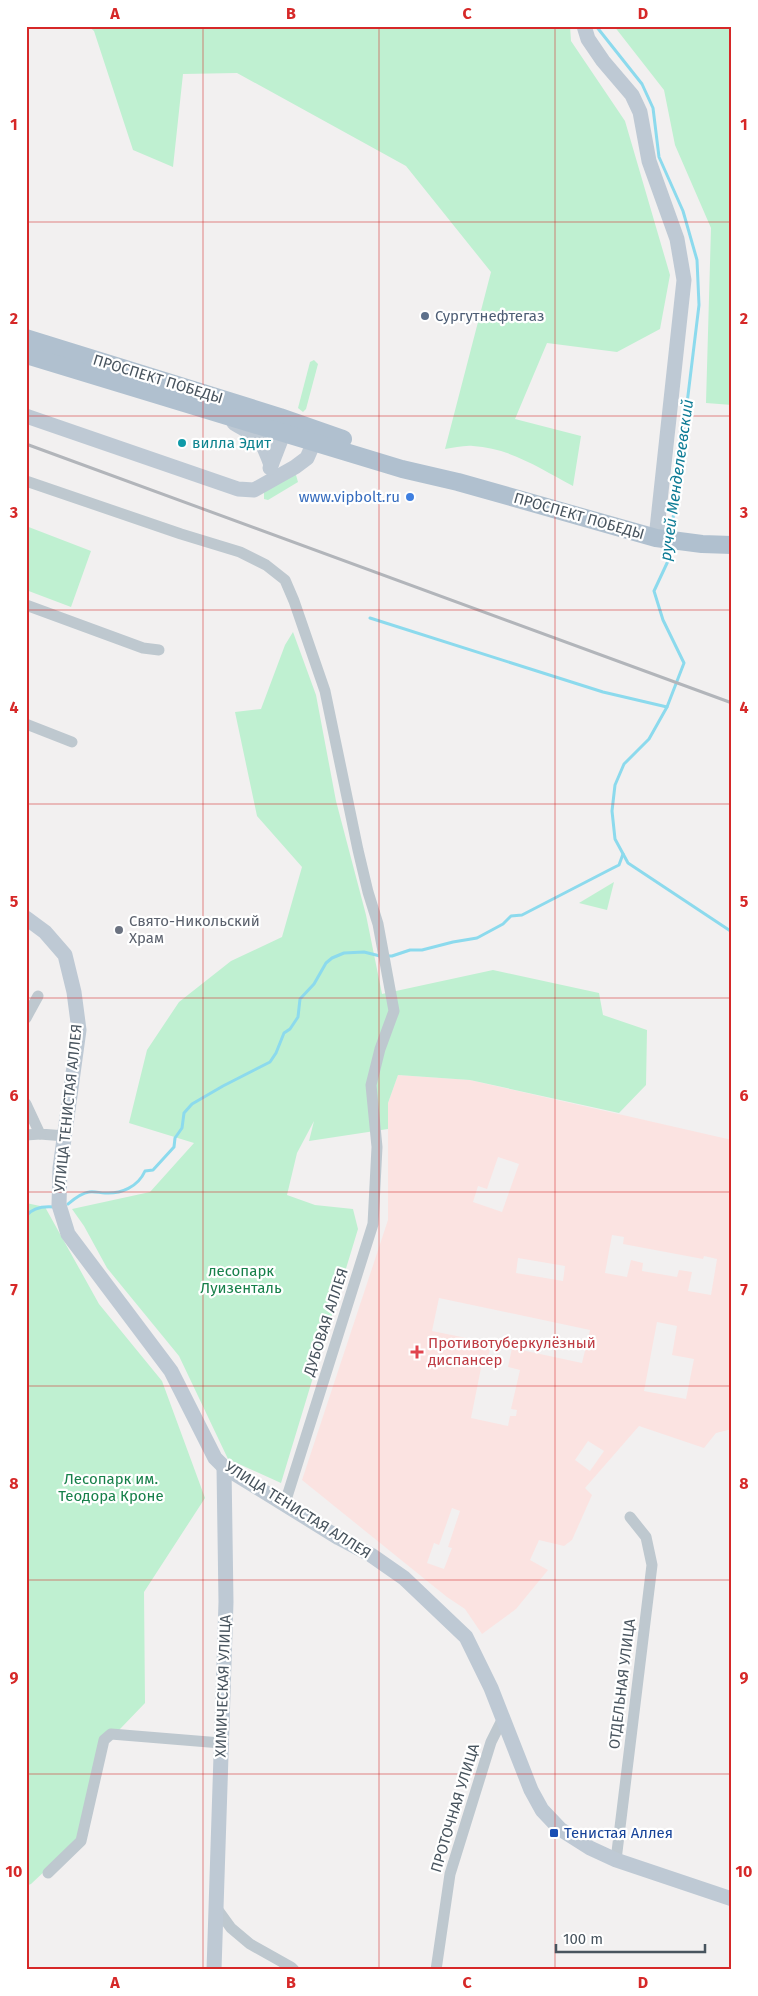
<svg xmlns="http://www.w3.org/2000/svg" width="758" height="1996" viewBox="0 0 758 1996" font-family="'Fira Sans',sans-serif">
	<style>
		.medical { fill: #fbe3e1; fill-rule: evenodd }
		.green { fill: #bff0d1 }
		.lines { fill: none; stroke-linecap: round; stroke-linejoin: round }
		.stream { stroke: #8cdaed; stroke-width: 3 }
		.street { stroke: #bec8cf; stroke-width: 11 }
		.secondary { stroke: #bec9d4; stroke-width: 15 }
		.primary { stroke: #b0c0cf; stroke-width: 18 }
		.rail { stroke: #b2b5ba; stroke-width: 3 }
		.grid { fill: none; stroke: #d62828; stroke-width: 1; stroke-opacity: 0.55 }
		.service-dot { fill: #5c6f8a; stroke: #fff; stroke-width: 2 }
		.culture-dot { fill: #0f9aa8; stroke: #fff; stroke-width: 2 }
		.shop-dot { fill: #3f7fe0; stroke: #fff; stroke-width: 2 }
		.worship-dot { fill: #6b7280; stroke: #fff; stroke-width: 2 }
		.health-dot { fill: #e0444e; stroke: #fff; stroke-width: 2 }
		.transit-dot { fill: #1a4fb4; stroke: #fff; stroke-width: 2 }
		.labels { text-anchor: middle; stroke-width: 4.5; stroke-linejoin: round; paint-order: stroke }
		.service-label { font-size: 15px; fill: #4e5e75; stroke: #fff; text-anchor: start }
		.street-label { font-size: 15px; fill: #48545e; stroke: #fff }
		.culture-label { font-size: 15px; fill: #0d838f; stroke: #fff; text-anchor: start }
		.shop-label { font-size: 15px; fill: #366cbe; stroke: #fff; text-anchor: end }
		.worship-label { font-size: 15px; fill: #5b616d; stroke: #fff; text-anchor: start }
		.park-label { font-size: 15px; fill: #17804a; stroke: #fff }
		.health-label { font-size: 15px; fill: #be3a42; stroke: #fff; text-anchor: start }
		.transit-label { font-size: 15px; fill: #164399; stroke: #fff; text-anchor: start }
		.water-label { font-size: 16px; font-style: italic; fill: #0d7b95; stroke: #fff }
		.neatline { fill: none; stroke: #d62828; stroke-width: 2 }
		.grid-label { font-size: 16px; text-anchor: middle; font-weight: bold; fill: #d62828 }
	</style>
	<rect width="100%" height="100%" fill="#f2f0f0"/>
	<path class="medical" d="M398,1075l72,5 262,60v289l-16,4 -12,15 -65,-22 -54,62 7,7 -20,45 -8,6 -25,-6 -9,20 18,10 -32,39 -34,25 -17,-25 -18,-12 -145,-117 86,-260v-117zM498,1157l21,7 -17,48 -29,-10 5,-16 9,3zM612,1235l12,2 -1,7 80,15 1,-3 13,3 -6,36 -23,-4 4,-19 -13,-2 -2,7 -35,-6 1,-8 -12,-3 -4,17 -22,-4zM518,1258l47,8 -2,15 -47,-8zM439,1298l151,32 -8,33 -70,-15 -4,19 12,3 -9,39 6,1 -1,6h-6l-2,10 -37,-8 11,-55h5l4,-20 -59,-12zM657,1322l20,4 -5,29 22,4 -8,40 -42,-8zM588,1441l16,10 -14,20 -15,-11zM452,1508l8,3 -12,36 4,1 -8,21 -17,-6 7,-20 5,2z"/>
	<g class="green">
		<path d="M88,26h482l1,15 54,80 45,154 -10,54 -43,23 -70,-9 -32,76 66,17 -8,50c-32,-17 -63,-38 -100,-40 -9,-1 -19,2 -28,3l46,-177 -85,-106 -169,-93 -54,1 -10,93 -40,-17 -39,-119z"/>
		<path d="M614,26h118v379l-26,-2 5,-175 -36,-83 -11,-55z"/>
		<path d="M314,360l4,4 -12,45 -3,3 -5,-4 12,-46z"/>
		<path d="M293,474l3,1 2,7 -30,18 -4,-1v-7z"/>
		<path d="M26,526l65,25 -20,56 -45,-17z"/>
		<path d="M293,632l23,63 20,106 30,114 16,79 111,-24 106,23 4,22 44,15 -1,55 -27,28 -149,-33 -72,-5 -10,28v26l-79,12 5,-20 -17,32 -10,42 28,10 38,4 5,20 -77,254 -53,-24 -49,-103 -72,-88 -23,-42 -12,-17 78,-17 44,-49 -65,-20 18,-73 32,-48 52,-41 51,-24 20,-70 -45,-51 -22,-104 26,-3 24,-64z"/>
		<path d="M614,882l-7,28 -28,-7z"/>
		<path d="M26,1203l19,4 54,97 63,77 43,117 -61,94 1,111 -49,51 -14,82 -51,48 -5,2z"/>
	</g>
	<g class="lines">
		<g class="stream">
			<path d="M596,26l46,58 11,24 6,49 24,54 14,49 2,45 -28,230"/>
			<path d="M669,547l-1,14 -14,30 9,29 21,43 -17,44 -18,32 -25,25 -9,21 -3,26 3,28 13,24 104,69"/>
			<path d="M370,618l233,74 64,15"/>
			<path d="M387,956h5l18,-6h12l31,-8 24,-4 26,-14 8,-8 11,-1 89,-46 8,-4 4,-11"/>
			<path d="M68,1204c6,-5 13,-11 21,-12 5,-1 11,1 16,1 16,1 33,-6 40,-22l8,-1 21,-23 1,-9 7,-10 2,-15 8,-9 31,-18 47,-24 6,-9 8,-20 6,-4 8,-12 2,-18 14,-15 12,-21 6,-5 12,-5 20,-1 16,4"/>
			<path d="M26,1216c7,-9 19,-10 29,-9"/>
		</g>
		<g class="street">
			<path d="M26,481l155,53 59,18 26,13 19,15 9,21 31,90 33,159 10,42 10,32 16,87 -14,38 -9,36 6,62 -4,77 -88,279"/>
			<path d="M26,605l117,43 16,2"/>
			<path d="M26,724l46,18"/>
			<path d="M26,1018l12,-22"/>
			<path d="M26,1104l14,30 25,2"/>
			<path d="M26,1135l14,-1"/>
			<path d="M616,1860l36,-295 -6,-28 -16,-20"/>
			<path d="M48,1873l33,-32 23,-101 7,-6 110,9"/>
			<path d="M215,1906l16,22 19,16 41,23 3,3"/>
			<path d="M436,1970l14,-96 41,-132 12,-24"/>
		</g>
		<g class="secondary">
			<path d="M584,26l4,13 15,22 29,34 8,17 9,49 28,78 7,41 -28,258"/>
			<path d="M26,416l212,73 16,1 41,-23 12,-9 7,-16"/>
			<path d="M234,423c26,16 26,12 37,42"/>
			<path d="M270,468l17,-44"/>
			<path d="M26,918l19,14 20,23 9,37 5,38 -19,138 -1,37 9,29 103,137 44,87 9,9 115,71 32,17 33,23 62,59 25,51 40,102 11,20 18,19 30,19 26,12 116,39"/>
			<path d="M214,1970l12,-368 -2,-135"/>
		</g>
		<g class="primary">
			<path d="M26,338l254,79 63,22"/>
			<path d="M26,355l376,114 56,13 198,56 46,6 30,1"/>
		</g>
		<path class="rail" d="M26,444l706,259"/>
	</g>
	<path class="grid" d="M203,26v1944M379,26v1944M555,26v1944M26,222h706M26,416h706M26,610h706M26,804h706M26,998h706M26,1192h706M26,1386h706M26,1580h706M26,1774h706"/>
	<circle class="service-dot" cx="425" cy="316" r="5"/>
	<circle class="culture-dot" cx="182" cy="443" r="5"/>
	<circle class="shop-dot" cx="410" cy="497" r="5"/>
	<circle class="worship-dot" cx="119" cy="930" r="5"/>
	<path class="health-dot" d="M414.5 1344.5h5v5h5v5h-5v5h-5v-5h-5v-5h5z"/>
	<rect class="transit-dot" x="549" y="1828" width="10" height="10" rx="2.5"/>
	<g class="labels">
		<g class="service-label">
			<text x="435" y="321">Сургутнефтегаз</text>
		</g>
		<g class="street-label">
			<text transform="translate(158 379) rotate(17)" y="5">ПРОСПЕКТ ПОБЕДЫ</text>
			<text transform="translate(579 516) rotate(16)" y="5">ПРОСПЕКТ ПОБЕДЫ</text>
			<text transform="translate(68 1108) rotate(-84)" y="5">УЛИЦА ТЕНИСТАЯ АЛЛЕЯ</text>
			<text transform="translate(326 1322) rotate(-72)" y="5">ДУБОВАЯ АЛЛЕЯ</text>
			<text transform="translate(298 1510) rotate(32)" y="5">УЛИЦА ТЕНИСТАЯ АЛЛЕЯ</text>
			<text transform="translate(622 1684) rotate(-83)" y="5">ОТДЕЛЬНАЯ УЛИЦА</text>
			<text transform="translate(223 1686) rotate(-88)" y="5">ХИМИЧЕСКАЯ УЛИЦА</text>
			<text transform="translate(455 1808) rotate(-73)" y="5">ПРОТОЧНАЯ УЛИЦА</text>
		</g>
		<g class="culture-label">
			<text x="192" y="448">вилла Эдит</text>
		</g>
		<g class="shop-label">
			<text x="400" y="502">www.vipbolt.ru</text>
		</g>
		<g class="worship-label">
			<text x="129" y="926">Свято-Никольский<tspan x="129" dy="17">Храм</tspan></text>
		</g>
		<g class="park-label">
			<text x="241" y="1276">лесопарк<tspan x="241" dy="17">Луизенталь</tspan></text>
			<text x="111" y="1484">Лесопарк им.<tspan x="111" dy="17">Теодора Кроне</tspan></text>
		</g>
		<g class="health-label">
			<text x="428" y="1348">Противотуберкулёзный<tspan x="428" dy="17">диспансер</tspan></text>
		</g>
		<g class="transit-label">
			<text x="564" y="1838">Тенистая Аллея</text>
		</g>
		<g class="water-label">
			<text transform="translate(676 480) rotate(-82)" y="6">ручей Менделеевский</text>
		</g>
	</g>
	<rect width="758" height="1996" fill="none" stroke="#ffffff" stroke-width="55"/>
	<path d="M556 1944v8h149v-8" fill="none" stroke="#48545e" stroke-width="2.5"/>
	<text x="563" y="1944" font-size="15" fill="#48545e" stroke="#ffffff" stroke-width="4" paint-order="stroke">100 m</text>
	<rect x="28" y="28" width="702" height="1940" class="neatline"/>
	<g class="grid-label">
		<text x="115" y="19">A</text>
		<text x="291" y="19">B</text>
		<text x="467" y="19">C</text>
		<text x="643" y="19">D</text>
		<text x="14" y="130">1</text>
		<text x="744" y="130">1</text>
		<text x="14" y="324">2</text>
		<text x="744" y="324">2</text>
		<text x="14" y="518">3</text>
		<text x="744" y="518">3</text>
		<text x="14" y="713">4</text>
		<text x="744" y="713">4</text>
		<text x="14" y="907">5</text>
		<text x="744" y="907">5</text>
		<text x="14" y="1101">6</text>
		<text x="744" y="1101">6</text>
		<text x="14" y="1295">7</text>
		<text x="744" y="1295">7</text>
		<text x="14" y="1489">8</text>
		<text x="744" y="1489">8</text>
		<text x="14" y="1683">9</text>
		<text x="744" y="1683">9</text>
		<text x="14" y="1877">10</text>
		<text x="744" y="1877">10</text>
		<text x="115" y="1988">A</text>
		<text x="291" y="1988">B</text>
		<text x="467" y="1988">C</text>
		<text x="643" y="1988">D</text>
	</g>
</svg>
